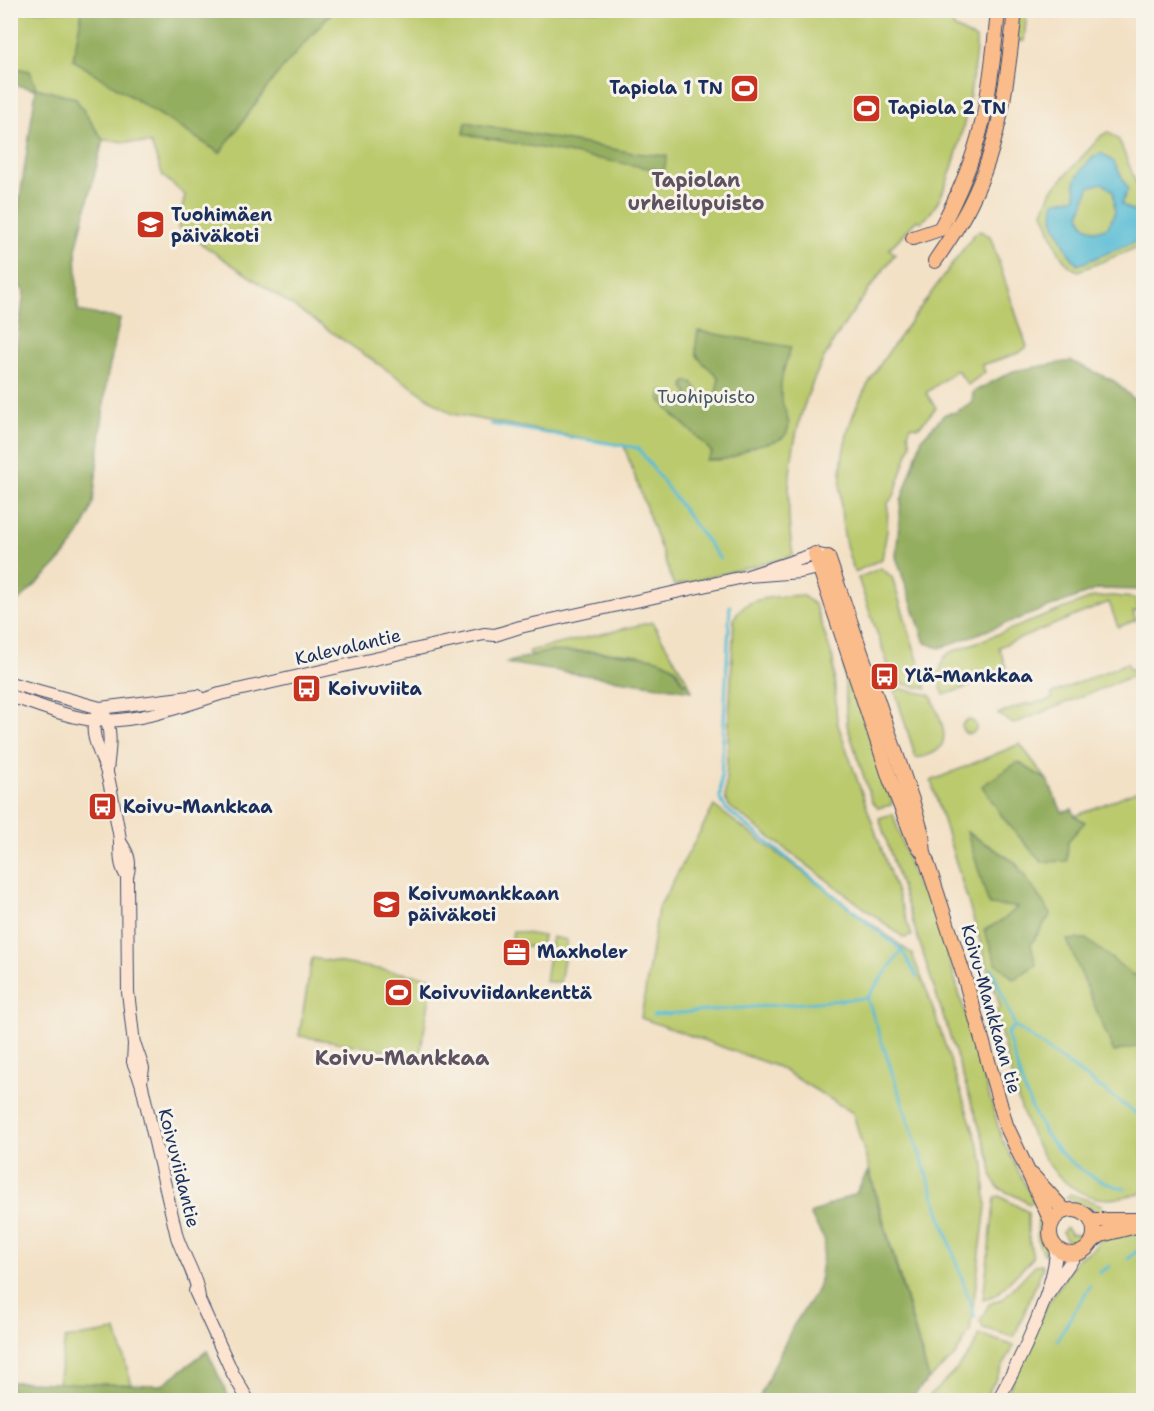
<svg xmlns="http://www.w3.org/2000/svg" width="1154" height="1411" viewBox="0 0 1154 1411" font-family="'Shantell Sans',sans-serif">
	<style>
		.green { fill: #bbca6d; stroke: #6b7c66; stroke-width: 1.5 }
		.forest { fill: #94ae60; stroke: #586e5f; stroke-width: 1.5 }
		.water { fill: #57bcd5; stroke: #39769a; stroke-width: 1.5; fill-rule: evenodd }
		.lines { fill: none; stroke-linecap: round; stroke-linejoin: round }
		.stream { stroke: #57bcd5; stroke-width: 3 }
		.secondary-casing { stroke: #3b4a6e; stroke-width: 14 }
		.primary-casing { stroke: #3b4a6e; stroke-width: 16 }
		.secondary { stroke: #fde4d1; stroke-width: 12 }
		.primary { stroke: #fabc8b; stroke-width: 14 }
		.labels { text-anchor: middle; stroke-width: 6; stroke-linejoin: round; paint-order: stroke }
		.poi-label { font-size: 18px; font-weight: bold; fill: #1b2f5e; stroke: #f7f3e8; text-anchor: start }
		.park-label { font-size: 18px; fill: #435662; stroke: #f7f3e8 }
		.street-label { font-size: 18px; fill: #1b2f5e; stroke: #f7f3e8 }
		.neighbourhood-label { font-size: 20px; font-weight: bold; fill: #5e5262; stroke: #f7f3e8 }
		.quarter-label { font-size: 21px; font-weight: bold; fill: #5e5262; stroke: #f7f3e8 }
	</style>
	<rect width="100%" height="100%" fill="#f7f3e8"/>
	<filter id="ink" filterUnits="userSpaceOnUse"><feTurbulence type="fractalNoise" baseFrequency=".0167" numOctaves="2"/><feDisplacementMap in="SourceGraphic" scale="12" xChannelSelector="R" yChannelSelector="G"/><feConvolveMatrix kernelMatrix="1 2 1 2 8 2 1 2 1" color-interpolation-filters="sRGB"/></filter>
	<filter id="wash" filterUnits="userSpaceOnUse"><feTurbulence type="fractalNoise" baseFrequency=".008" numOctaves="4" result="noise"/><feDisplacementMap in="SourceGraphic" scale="24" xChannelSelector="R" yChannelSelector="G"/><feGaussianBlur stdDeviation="1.35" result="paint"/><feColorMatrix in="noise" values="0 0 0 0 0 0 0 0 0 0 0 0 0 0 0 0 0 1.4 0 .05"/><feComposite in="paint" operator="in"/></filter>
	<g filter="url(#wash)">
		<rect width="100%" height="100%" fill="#f3e1c6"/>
		<g class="green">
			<path d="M956,10l-3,17 23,12v7c-2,38 -22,154 -55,176l-4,-2 -28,29 6,5c-21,30 -45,59 -63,90 -38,64 -51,139 -39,212l-119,30 -50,-140 -172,-32 -274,-186 7,-33 -22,-19 -12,-32 -48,-4 -28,-42 -64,-14 -1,-73z"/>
			<path d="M1019,11h8l-3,30 -9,1z"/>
			<path d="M1108,132l11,8 24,60v45l-64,26c-20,-4 -28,-42 -36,-59l9,-22 50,-55z"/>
			<path d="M980,231l10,5 37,111 -8,6 -37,12 3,7 -17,13 -11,-15 -31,23 10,15 -17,19 -8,-1 -3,7 3,11 -17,52 -6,7 -1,28 -5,28 -27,13c-10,-22 -13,-44 -14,-67 -5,-81 24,-121 69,-183 22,-30 43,-59 65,-89z"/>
			<path d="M881,568l11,9 35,112 -33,-7 -36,-104z"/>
			<path d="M802,595l13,10 18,54 4,63 75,214 -8,2 -174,-131 -5,-8 9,-180c9,-24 46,-22 68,-24z"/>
			<path d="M1113,596l21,2 5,12 -6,2 3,8 -18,7 -9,-25 -110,45 9,26 -64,22 -8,-21 3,-1 5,-15 5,-5 145,-56z"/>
			<path d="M652,622l36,60 -4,2c-3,-6 -7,-16 -13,-19 -31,-16 -107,-16 -141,-10l-1,-4z"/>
			<path d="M1127,663l3,7 13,-5v7l-130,52 -15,-10 31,-11 1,2 11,-4 2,2 10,-5 -2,-4z"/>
			<path d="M844,664l48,137 -1,4 -13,3 -6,-6 -25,-77z"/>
			<path d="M897,688l34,7c10,28 29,57 -15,63l-21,-67z"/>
			<circle cx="969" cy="727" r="7"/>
			<path d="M1020,744l27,36 15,33 10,-4 3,7 68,-28v405c-15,2 -29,8 -45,5 -70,-13 -87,-127 -102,-185l4,-7 -69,-225z"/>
			<path d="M714,806l198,148 16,40 56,168 2,44 -16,125 -15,25 -26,23 -76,-266 -75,-46 -137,-49 17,-109z"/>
			<path d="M893,814l24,73 6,3 11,18 68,231 32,63 -5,2c-26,-19 -35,-5 -39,-44l-111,-342z"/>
			<path d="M513,931l30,5 -3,13 -29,-6z"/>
			<path d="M552,937l15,3 -7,43 -15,-2z"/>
			<path d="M312,958l121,20 -13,78 -121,-20z"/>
			<path d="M1070,1194l32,11 1,9 -37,-16z"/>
			<path d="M999,1196l29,16v21l5,25 -36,36 -14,6 12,-103z"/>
			<path d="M1042,1213l6,44c-13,-9 -12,-27 -9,-42z"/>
			<path d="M1066,1228l5,6 9,1 2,3 -6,4 -9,-2 -5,-8z"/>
			<path d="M1143,1230v170h-139l41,-92 32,-49 18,-11 5,-9z"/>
			<path d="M1041,1264l2,3 -29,70 -31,-9 -3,-7 9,-17 15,-6 31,-33z"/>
			<path d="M116,1331l16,54h30l45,-34 23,49h-219v-18l47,1 7,-44z"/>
			<path d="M979,1334l35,12 -30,54h-59c19,-19 46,-39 54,-66z"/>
		</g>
		<g class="forest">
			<path d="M318,11l13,2 -57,65 -54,75 -147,-93 9,-49z"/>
			<path d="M11,67l19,4 6,17 39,10 28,42 -27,109 2,62 42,8 -13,59 -14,125c-15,49 -47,71 -82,105l-1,-215 14,-101 -13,-20v-13l25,-170 -25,-5z"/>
			<path d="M466,122l168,31 33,3 -3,15 -200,-37z"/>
			<path d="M698,331l93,16c-6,19 -13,34 -9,54 2,10 10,21 5,31 -5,11 -19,10 -29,13 -24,9 -23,16 -52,15l6,-7c-16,-22 -39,-33 -53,-56l2,-6 24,8 3,-5 -4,-7 1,-5h7l12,18 5,2 6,-4 4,-20c-20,-22 -27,-15 -21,-47z"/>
			<path d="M1071,361l43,20 29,27v182l-45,-1 -158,59 -15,-5 -29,-86 5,-56 21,-63 23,-24 11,-2 16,-9 1,-11 40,-21z"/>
			<path d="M550,651c26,2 107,-2 124,17 4,4 7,11 10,16l4,-2 4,9 -187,-28z"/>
			<path d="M1018,762l29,18 15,32 10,-3 3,7 10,6 -17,19 -1,20 -26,1 -37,-43 -22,-33z"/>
			<path d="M967,832l48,30 36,52 -20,30 5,21 -22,14 -18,-16 -12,-33 19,-10 15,-13 -29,-2z"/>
			<path d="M1086,939l47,36 10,-1v71l-29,7 -47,-112z"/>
			<path d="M868,1171l61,208 -20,21h-151l35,-74 25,-37 7,-48 -15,-27 46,-21z"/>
			<path d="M207,1351l23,49h-219v-18l151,3z"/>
		</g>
		<path class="water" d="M1101,153l13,9 14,27 -7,15 17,10 5,19 -6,8 -59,24 -9,-11 -16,-35 1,-17 22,-5c1,-5 -2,-9 -1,-14 2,-10 17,-27 26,-30zM1102,183l11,8 2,22 -7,14 -12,4 -12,-6 -4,-10 9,-28z"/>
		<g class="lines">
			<g class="stream">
				<path d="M491,424l147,24 82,111"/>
				<path d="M730,606l-10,193 6,10 176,141 15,27"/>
				<path d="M992,969l23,57 129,93"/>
				<path d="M867,998l108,319"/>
				<path d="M653,1015l214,-17 35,-48"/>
				<path d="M1015,1026l-8,7c21,72 36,134 118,156"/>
				<path d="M1137,1240l7,1"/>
				<path d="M1128,1259l16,-14"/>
				<path d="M1099,1273l11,-7"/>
				<path d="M1057,1340l33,-54"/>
			</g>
		</g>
	</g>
	<g filter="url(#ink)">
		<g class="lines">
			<defs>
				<g id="secondary">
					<path d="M10,683l90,25 98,-12"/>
					<path d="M10,696c28,9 56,21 84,24 39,4 90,-14 126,-26l264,-60 11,1 25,-8 228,-51 67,-22 13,3 -9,11 -19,4 -52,4"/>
					<path d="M97,714c-10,20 5,40 10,59 5,19 8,40 12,60 3,16 -2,29 8,44"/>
					<path d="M104,714c9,16 5,38 3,56"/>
					<path d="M121,843c8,12 10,20 6,34l1,115 6,52 -1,18 8,20 36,155c7,21 19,37 22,60"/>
					<path d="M135,1045l8,23 -2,14"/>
					<path d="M195,1291l38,83 15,26"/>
					<path d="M1049,1293l27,-39"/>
					<path d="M998,1400c19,-34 59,-114 58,-153"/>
				</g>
				<g id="primary">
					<path d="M913,238l27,-9c43,-78 50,-132 58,-219"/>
					<path d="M935,261c13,-19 26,-38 36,-59 30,-60 37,-126 44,-192"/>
					<path d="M815,554l75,225 24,61 8,11"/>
					<path d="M828,557l84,243 10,34 2,19 41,126 41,146 46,98"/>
					<path d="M1032,1175l33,36"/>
					<circle cx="1072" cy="1232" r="22"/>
					<path d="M1091,1220h47"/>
					<path d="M1093,1241l8,-6 43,-11"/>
				</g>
			</defs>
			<use href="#secondary" class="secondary-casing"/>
			<use href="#primary" class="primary-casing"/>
			<use href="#secondary" class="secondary"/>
			<use href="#primary" class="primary"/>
		</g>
	</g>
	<defs>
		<symbol id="stadium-square" viewBox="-11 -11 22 22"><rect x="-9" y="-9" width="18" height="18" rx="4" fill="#c8321e" stroke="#f7f3e8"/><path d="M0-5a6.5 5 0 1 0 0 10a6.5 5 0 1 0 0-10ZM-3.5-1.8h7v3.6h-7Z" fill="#fff"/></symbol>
		<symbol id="school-square" viewBox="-11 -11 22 22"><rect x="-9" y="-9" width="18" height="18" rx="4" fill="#c8321e" stroke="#f7f3e8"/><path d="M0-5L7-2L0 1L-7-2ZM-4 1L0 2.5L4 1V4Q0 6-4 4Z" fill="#fff"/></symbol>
		<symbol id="bus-square" viewBox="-11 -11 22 22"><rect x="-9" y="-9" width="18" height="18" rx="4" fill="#c8321e" stroke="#f7f3e8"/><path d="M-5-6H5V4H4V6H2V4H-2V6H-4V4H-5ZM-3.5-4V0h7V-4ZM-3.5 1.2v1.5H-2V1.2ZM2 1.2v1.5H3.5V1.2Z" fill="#fff"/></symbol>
		<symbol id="office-square" viewBox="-11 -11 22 22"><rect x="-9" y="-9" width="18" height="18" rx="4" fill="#c8321e" stroke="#f7f3e8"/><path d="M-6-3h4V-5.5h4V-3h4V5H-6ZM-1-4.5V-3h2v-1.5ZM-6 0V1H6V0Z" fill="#fff"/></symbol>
	</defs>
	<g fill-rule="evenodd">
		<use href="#stadium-square" x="728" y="72" width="33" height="33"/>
		<use href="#stadium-square" x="850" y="92" width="33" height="33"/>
		<use href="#school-square" x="134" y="208" width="33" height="33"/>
		<use href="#bus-square" x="868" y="660" width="33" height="33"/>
		<use href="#bus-square" x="290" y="672" width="33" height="33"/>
		<use href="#bus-square" x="86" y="790" width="33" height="33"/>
		<use href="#school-square" x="370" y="888" width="33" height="33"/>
		<use href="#office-square" x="500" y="936" width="33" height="33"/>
		<use href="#stadium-square" x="382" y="976" width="33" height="33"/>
	</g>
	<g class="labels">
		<g class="poi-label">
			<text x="723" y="94" text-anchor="end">Tapiola 1 TN</text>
			<text x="888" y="114">Tapiola 2 TN</text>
			<text x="171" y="221">Tuohimäen<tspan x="171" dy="21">päiväkoti</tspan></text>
			<text x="905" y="682">Ylä-Mankkaa</text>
			<text x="328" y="695">Koivuviita</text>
			<text x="123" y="813">Koivu-Mankkaa</text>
			<text x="408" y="900">Koivumankkaan<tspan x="408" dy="21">päiväkoti</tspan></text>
			<text x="537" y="958">Maxholer</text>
			<text x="419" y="999">Koivuviidankenttä</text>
		</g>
		<g class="park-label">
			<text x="706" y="403">Tuohipuisto</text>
		</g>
		<g class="street-label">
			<text transform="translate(348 647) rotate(-13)" y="6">Kalevalantie</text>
			<text transform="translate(991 1009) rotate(74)" y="6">Koivu-Mankkaan tie</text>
			<text transform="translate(179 1168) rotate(76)" y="6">Koivuviidantie</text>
		</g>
		<g class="neighbourhood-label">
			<text x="696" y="187">Tapiolan<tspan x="696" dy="23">urheilupuisto</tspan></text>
		</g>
		<g class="quarter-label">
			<text x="402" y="1065">Koivu-Mankkaa</text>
		</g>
	</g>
	<rect width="1154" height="1411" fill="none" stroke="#f7f3e8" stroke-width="36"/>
</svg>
